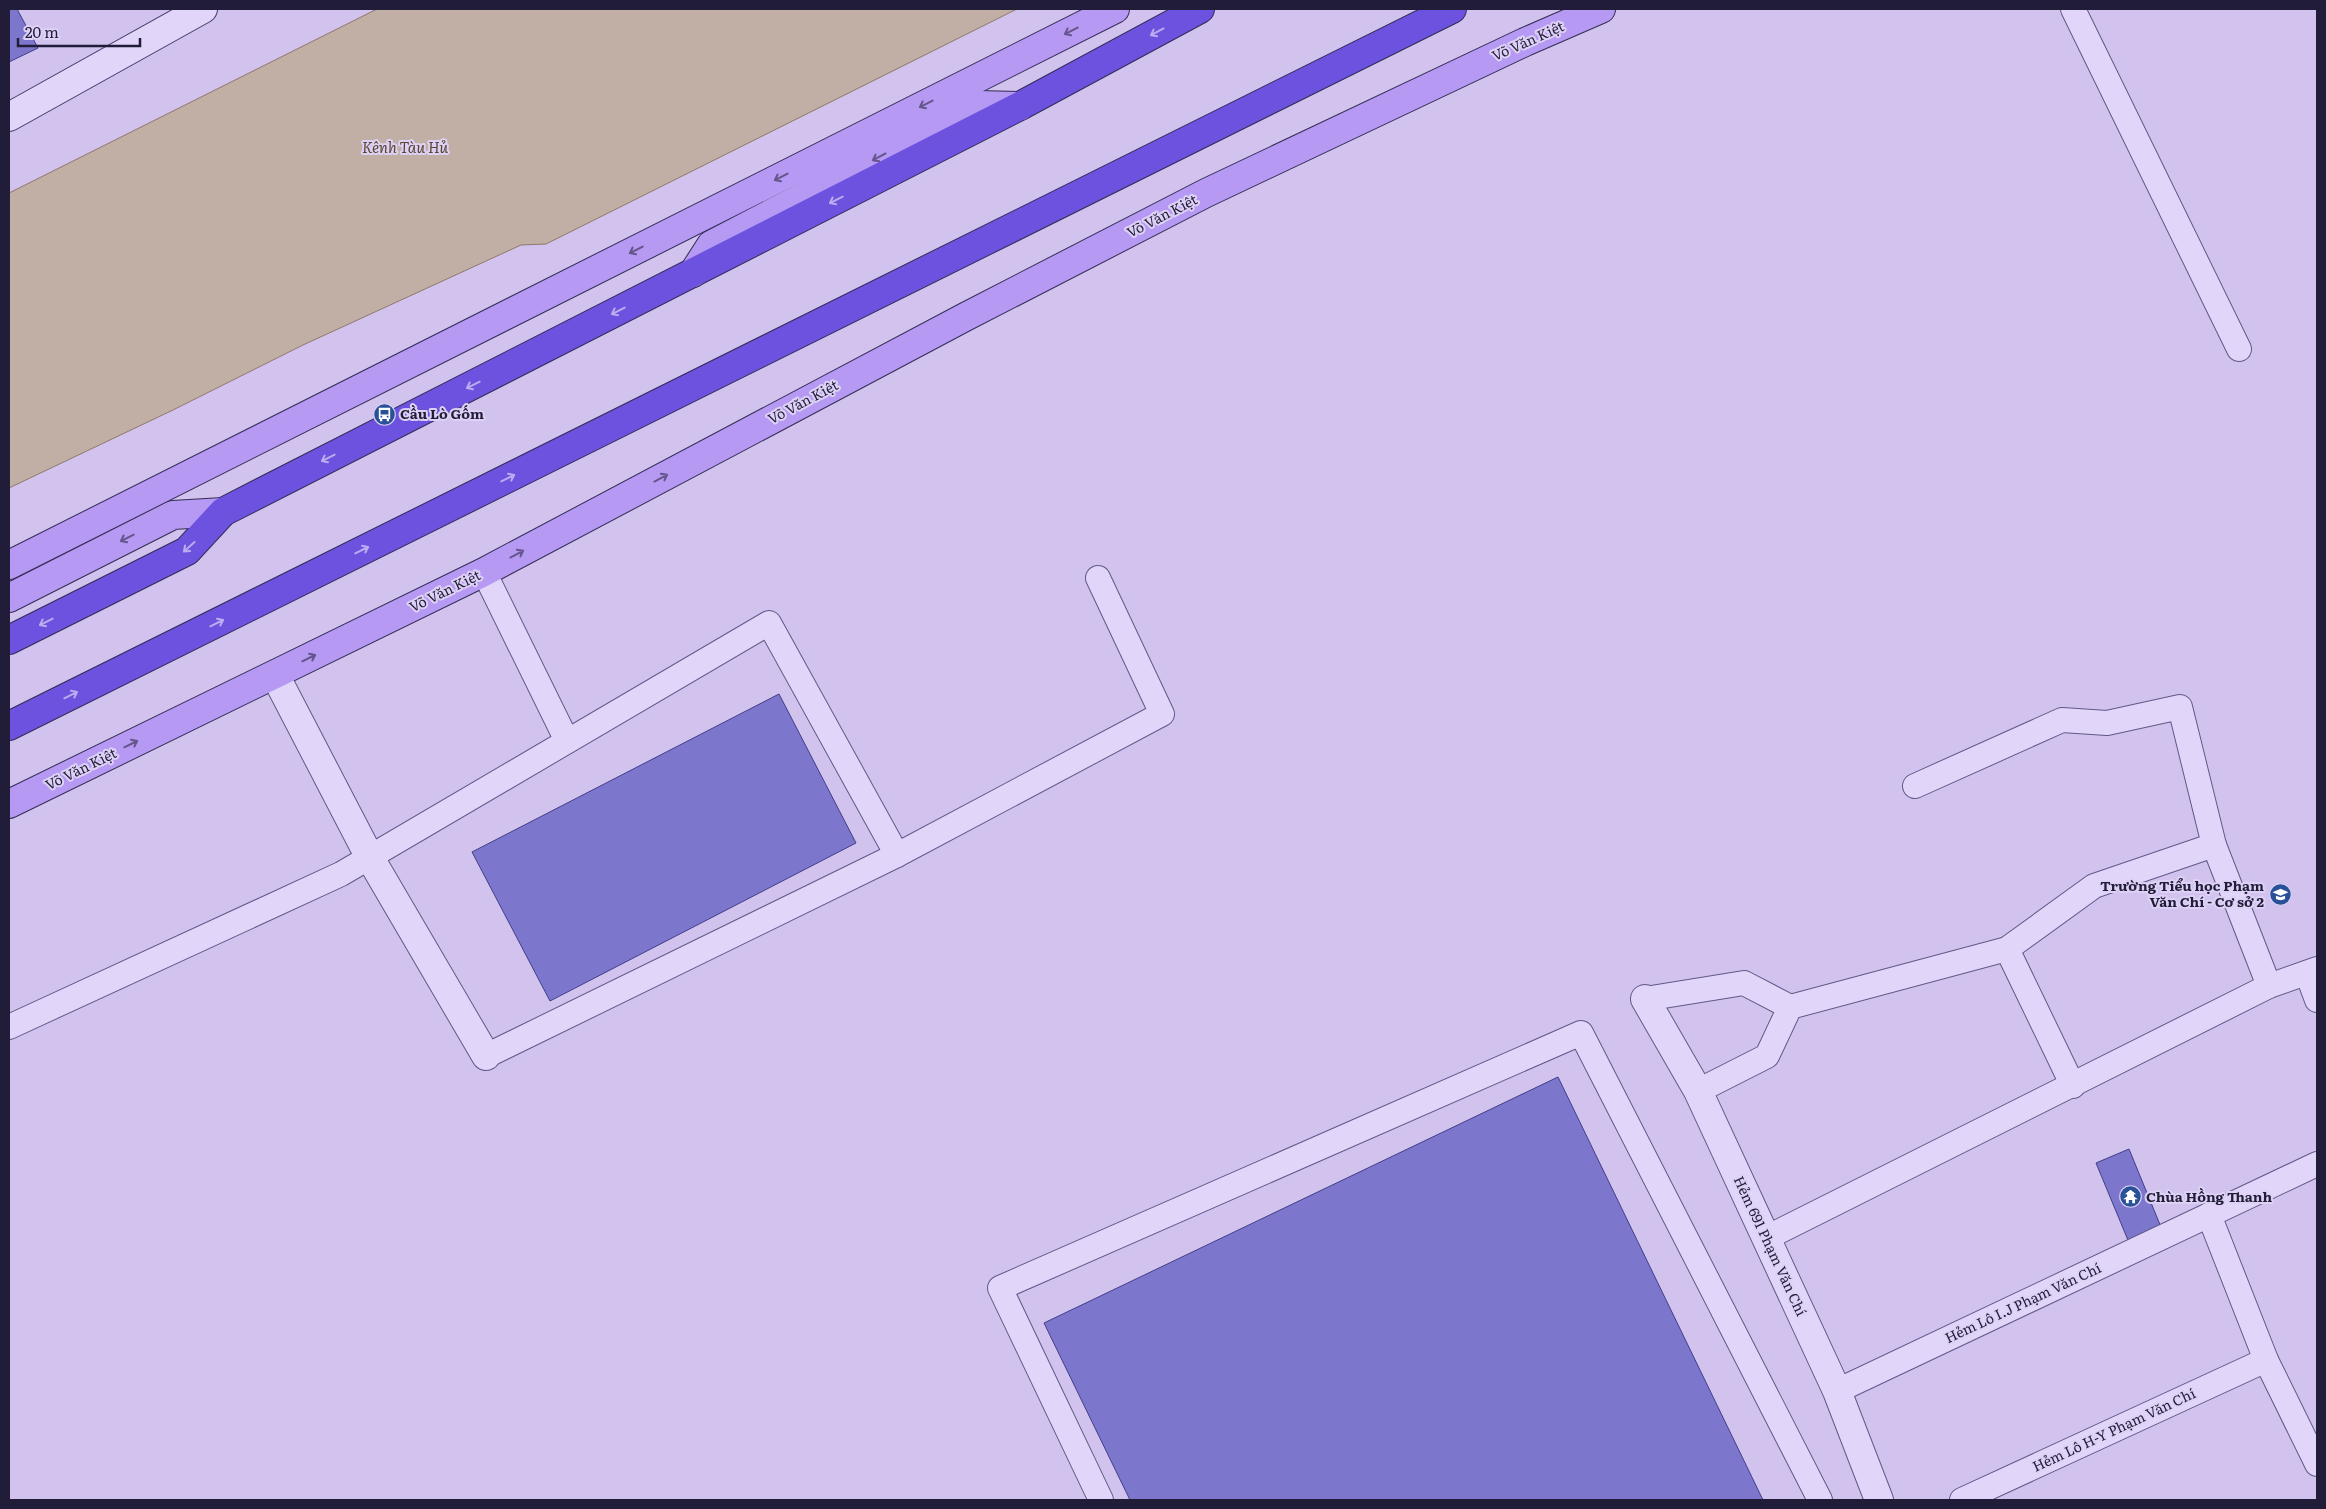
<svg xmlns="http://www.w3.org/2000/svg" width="2326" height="1509" viewBox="0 0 2326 1509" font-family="Literata,serif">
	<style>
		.water { fill: #c1aea4; stroke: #8f796b }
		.building { fill: #7c77cd; stroke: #413e88 }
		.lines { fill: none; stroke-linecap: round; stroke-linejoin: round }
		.lane-casing { stroke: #615988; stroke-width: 26 }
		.street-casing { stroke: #615988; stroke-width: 30 }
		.secondary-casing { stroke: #433c6a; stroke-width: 30 }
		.primary-casing { stroke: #322d56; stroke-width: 30 }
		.highway-casing { stroke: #322d56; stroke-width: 30 }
		.lane { stroke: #e1d5f9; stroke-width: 24 }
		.street { stroke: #e1d5f9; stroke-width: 28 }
		.secondary { stroke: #e1d5f9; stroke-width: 28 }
		.primary { stroke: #b699f2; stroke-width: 28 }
		.highway { stroke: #6d51df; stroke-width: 28 }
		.oneway { stroke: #64558c }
		.oneway2 { stroke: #bcabef }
		.labels { text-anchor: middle; stroke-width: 4; stroke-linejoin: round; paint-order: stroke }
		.street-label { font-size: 14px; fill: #211d38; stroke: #ded1f6 }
		.poi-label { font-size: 14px; font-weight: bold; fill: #211d38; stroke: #ded1f6; text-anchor: start }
		.water-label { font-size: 15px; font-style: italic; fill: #58452c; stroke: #ded1f6 }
	</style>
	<rect width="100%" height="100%" fill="#d1c2ee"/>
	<path class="water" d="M377,9h640l-471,235 -25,1 -218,100 -130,65 -164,78v-295z"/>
	<g class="building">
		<path d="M9,9h8l21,39 -29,14z"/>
		<path d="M779,694l77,149 -306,158 -78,-149z"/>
		<path d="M1558,1077l205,423h-633l-86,-177z"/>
		<path d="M2129,1149l34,83 -33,13 -34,-82z"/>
	</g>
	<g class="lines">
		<defs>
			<g id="lane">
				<path d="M2073,9l166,340"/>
				<path d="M484,572l83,169"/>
				<path d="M1915,786l147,-66 45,3 73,-16 34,138"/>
				<path d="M2007,949l66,137"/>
				<path d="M2307,973l10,27"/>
				<path d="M1645,999l99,-16 46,24"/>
				<path d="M9,1027l332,-153 428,-251 128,232"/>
				<path d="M486,1056l411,-201 265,-141 -64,-136"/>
				<path d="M1698,1091l69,-35 23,-49 217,-58 87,-63 120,-41 55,141"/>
				<path d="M2209,1215l57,145 51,104"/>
				<path d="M1766,1238l503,-252 48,-17"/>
				<path d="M1837,1391l480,-227"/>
				<path d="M1101,1500l-101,-212 581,-255 239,467"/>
				<path d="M1962,1500l304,-140"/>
			</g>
			<g id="street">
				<path d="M275,675l94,181 117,200"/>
				<path d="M1645,999l53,92 139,300 42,109"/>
			</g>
			<path id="secondary" d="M9,117l194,-108"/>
			<g id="primary">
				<path d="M693,273l18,-28 267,-140 42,1"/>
				<path d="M9,565l1106,-556"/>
				<path d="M9,598l164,-83 50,-3"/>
				<path d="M9,804l475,-232 483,-256 239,-123 319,-151 76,-33"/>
			</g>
			<g id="highway">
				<path d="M9,640l178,-89 36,-39 797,-406 180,-97"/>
				<path d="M9,726l1443,-717"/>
			</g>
		</defs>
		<use href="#lane" class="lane-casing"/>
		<use href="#street" class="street-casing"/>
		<use href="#secondary" class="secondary-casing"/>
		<use href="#primary" class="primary-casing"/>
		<use href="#highway" class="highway-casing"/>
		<use href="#lane" class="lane"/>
		<use href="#street" class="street"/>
		<use href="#secondary" class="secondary"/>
		<use href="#primary" class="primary"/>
		<use href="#highway" class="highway"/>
	</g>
	<defs><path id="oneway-shaft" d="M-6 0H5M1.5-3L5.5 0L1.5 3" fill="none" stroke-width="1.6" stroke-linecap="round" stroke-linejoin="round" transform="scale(1.25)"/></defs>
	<g class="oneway">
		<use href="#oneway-shaft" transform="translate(1071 31) rotate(153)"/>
		<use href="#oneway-shaft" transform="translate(926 104) rotate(153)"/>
		<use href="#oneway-shaft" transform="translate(879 157) rotate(152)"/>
		<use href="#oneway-shaft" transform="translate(781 177) rotate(153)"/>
		<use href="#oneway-shaft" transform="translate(636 250) rotate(153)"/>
		<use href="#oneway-shaft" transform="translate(661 478) rotate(-28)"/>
		<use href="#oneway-shaft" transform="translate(127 538) rotate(153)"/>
		<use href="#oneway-shaft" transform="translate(517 554) rotate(-28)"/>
		<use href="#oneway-shaft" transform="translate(309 658) rotate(-26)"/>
		<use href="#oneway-shaft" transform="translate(131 744) rotate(-26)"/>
	</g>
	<g class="oneway2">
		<use href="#oneway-shaft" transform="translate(1157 32) rotate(152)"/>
		<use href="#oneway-shaft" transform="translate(836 200) rotate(153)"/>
		<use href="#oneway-shaft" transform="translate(618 311) rotate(153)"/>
		<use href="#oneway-shaft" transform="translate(473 385) rotate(153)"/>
		<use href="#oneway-shaft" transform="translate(328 458) rotate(153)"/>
		<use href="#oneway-shaft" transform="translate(508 478) rotate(-26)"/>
		<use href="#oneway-shaft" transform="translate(189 547) rotate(138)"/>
		<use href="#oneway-shaft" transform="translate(362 550) rotate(-26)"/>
		<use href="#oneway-shaft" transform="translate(46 622) rotate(153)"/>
		<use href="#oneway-shaft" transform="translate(217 623) rotate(-26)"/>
		<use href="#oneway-shaft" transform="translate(71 695) rotate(-27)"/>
	</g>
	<defs>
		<symbol id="bus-disc" viewBox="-11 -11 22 22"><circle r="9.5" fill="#285198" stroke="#ded1f6"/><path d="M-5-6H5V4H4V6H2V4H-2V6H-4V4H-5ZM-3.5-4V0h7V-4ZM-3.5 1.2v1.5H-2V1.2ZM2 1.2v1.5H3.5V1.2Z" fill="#fff"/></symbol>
		<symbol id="school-disc" viewBox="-11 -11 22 22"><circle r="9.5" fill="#285198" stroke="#ded1f6"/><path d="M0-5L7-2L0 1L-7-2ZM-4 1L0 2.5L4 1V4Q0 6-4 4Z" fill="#fff"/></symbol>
		<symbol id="temple-disc" viewBox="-11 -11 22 22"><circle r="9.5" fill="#285198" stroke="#ded1f6"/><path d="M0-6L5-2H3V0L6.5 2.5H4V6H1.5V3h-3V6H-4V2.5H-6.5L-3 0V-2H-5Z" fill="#fff"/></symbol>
	</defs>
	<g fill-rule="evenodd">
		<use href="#bus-disc" x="372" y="402" width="25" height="25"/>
		<use href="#school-disc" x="2268" y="882" width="25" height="25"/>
		<use href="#temple-disc" x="2118" y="1184" width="25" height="25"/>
	</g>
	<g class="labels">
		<g class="street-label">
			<text transform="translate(1528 41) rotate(-24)" y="5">Võ Văn Kiệt</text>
			<text transform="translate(1162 216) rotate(-27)" y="5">Võ Văn Kiệt</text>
			<text transform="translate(803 402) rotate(-28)" y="5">Võ Văn Kiệt</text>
			<text transform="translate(445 591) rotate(-26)" y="5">Võ Văn Kiệt</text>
			<text transform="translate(81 769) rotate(-26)" y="5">Võ Văn Kiệt</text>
			<text transform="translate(1770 1246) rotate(65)" y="5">Hẻm 691 Phạm Văn Chí</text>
			<text transform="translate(2023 1303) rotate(-25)" y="5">Hẻm Lô I.J Phạm Văn Chí</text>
			<text transform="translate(2114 1430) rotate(-25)" y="5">Hẻm Lô H-Y Phạm Văn Chí</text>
		</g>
		<g class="poi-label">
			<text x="400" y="419">Cầu Lò Gốm</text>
			<text x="2264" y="891" text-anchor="end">Trường Tiểu học Phạm<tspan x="2264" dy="16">Văn Chí - Cơ sở 2</tspan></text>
			<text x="2146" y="1202">Chùa Hồng Thanh</text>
		</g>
		<g class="water-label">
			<text x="405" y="153">Kênh Tàu Hủ</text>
		</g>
	</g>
	<rect width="2326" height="1509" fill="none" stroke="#211d38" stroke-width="20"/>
	<path d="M18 38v8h122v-8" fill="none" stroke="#211d38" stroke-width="2.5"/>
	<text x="25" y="38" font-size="15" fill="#211d38" stroke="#ded1f6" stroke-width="4" paint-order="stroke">20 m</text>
</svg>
